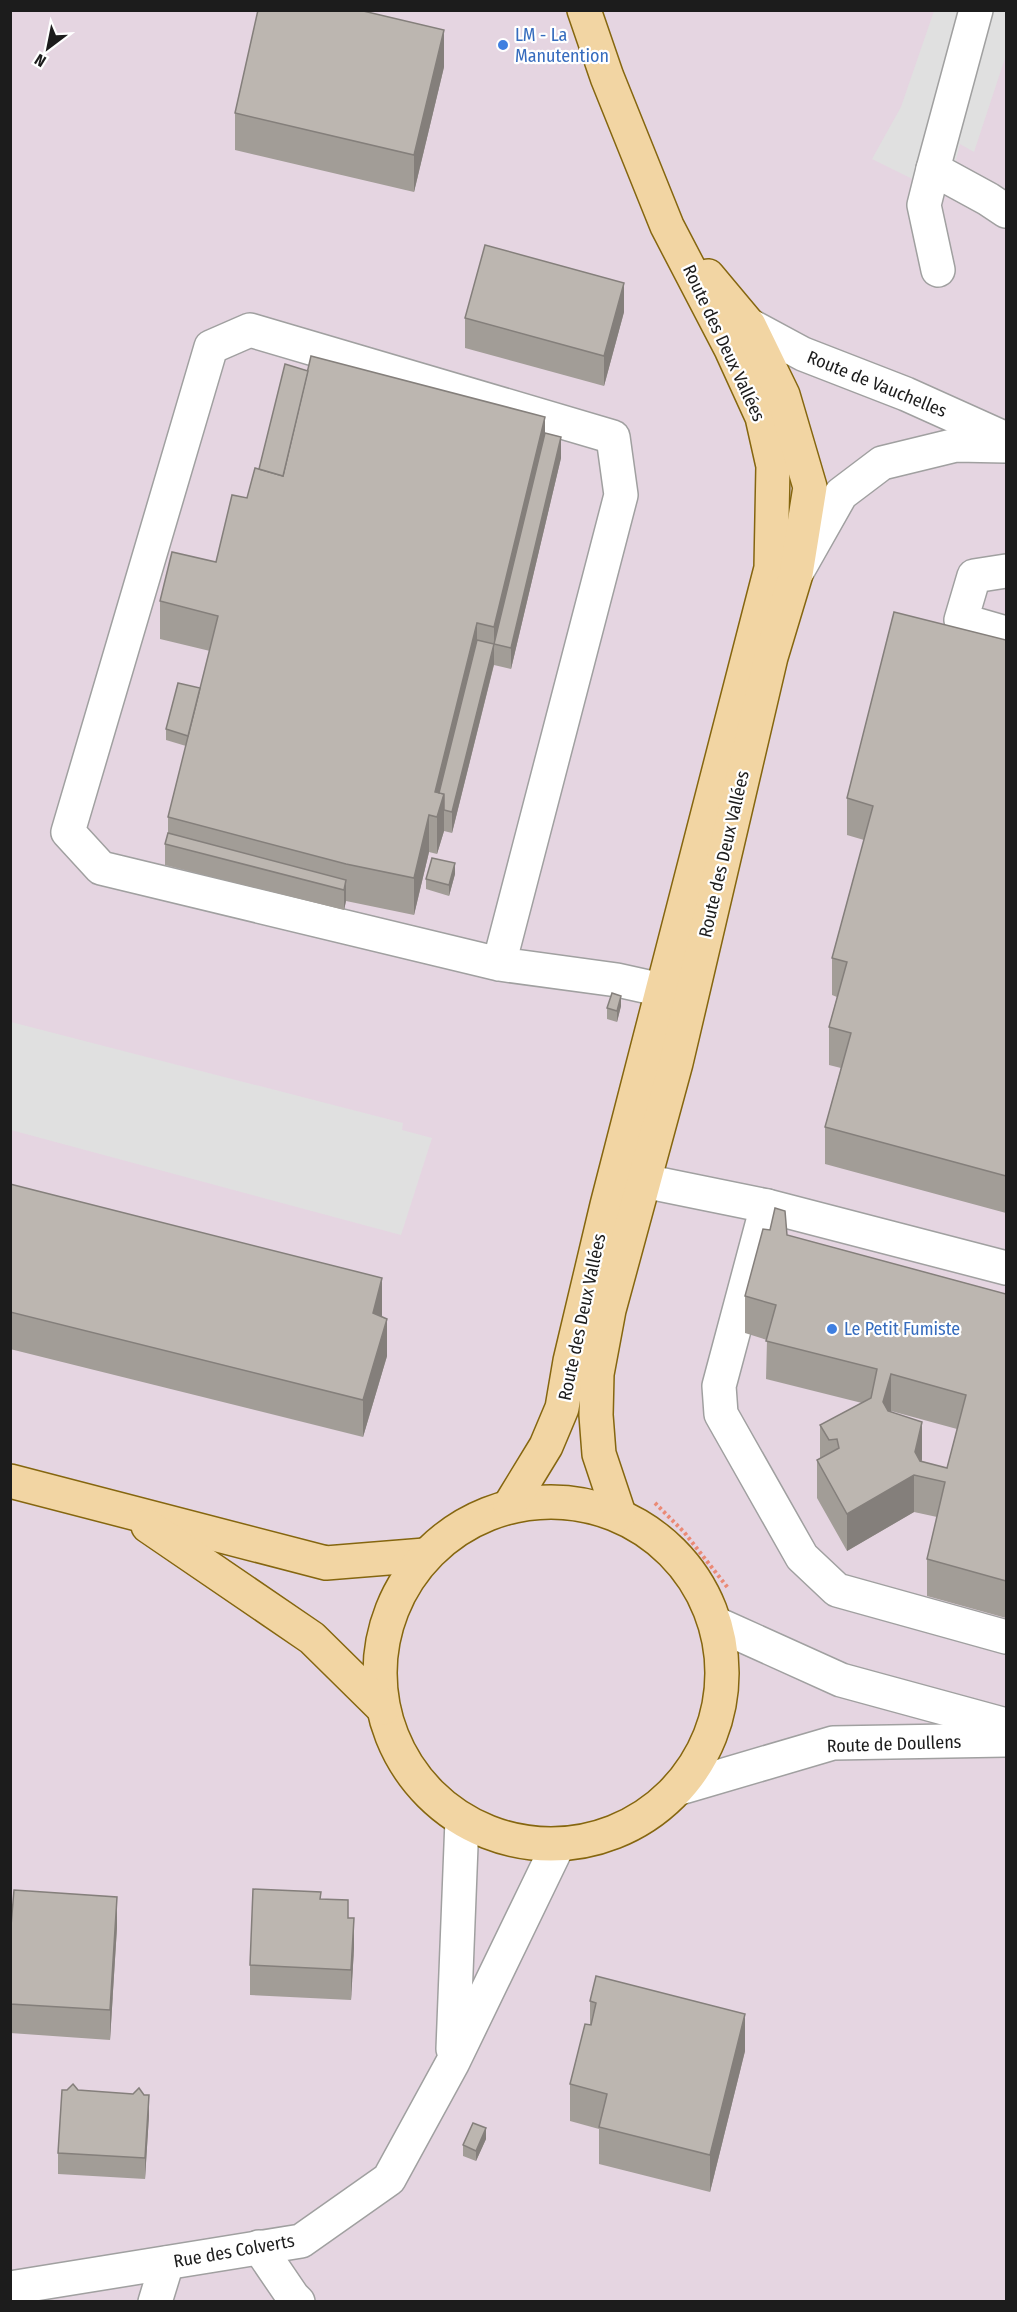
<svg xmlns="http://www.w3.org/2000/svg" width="1017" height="2312" viewBox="0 0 1017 2312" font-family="'Fira Sans Condensed',sans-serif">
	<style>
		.industrial { fill: #e5d5e1 }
		.parking { fill: #e0e0e0 }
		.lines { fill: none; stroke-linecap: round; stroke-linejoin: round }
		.minor-casing { stroke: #a0a0a0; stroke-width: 36 }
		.major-casing { stroke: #85660f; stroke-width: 36 }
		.path { stroke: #eb8a76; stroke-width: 4; stroke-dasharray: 3 3; stroke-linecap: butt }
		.minor { stroke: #fff; stroke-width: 33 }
		.major { stroke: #f2d5a3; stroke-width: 33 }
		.wall { fill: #a29d97; fill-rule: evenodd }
		.shaded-wall { fill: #847f7b }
		.building { fill: #bcb6b0; stroke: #847f7b; stroke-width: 1.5; fill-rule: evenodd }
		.shop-dot { fill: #3f7fe0; stroke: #fff; stroke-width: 2 }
		.labels { text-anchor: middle; stroke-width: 4.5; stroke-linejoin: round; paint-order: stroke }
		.shop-label { font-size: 18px; fill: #366cbe; stroke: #fff; text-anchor: start }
		.street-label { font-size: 18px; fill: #1c1c1c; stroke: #fff }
	</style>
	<rect width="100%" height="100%" fill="#eceae3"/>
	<rect class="industrial" x="11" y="11" width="995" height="2290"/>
	<g class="parking">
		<path d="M934,11h72v44l-32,97 -14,-8 -13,52 -75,-37 29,-52z"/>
		<path d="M11,1022l392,101 -1,7 30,8 -31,97 -390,-105z"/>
	</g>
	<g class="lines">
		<defs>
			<g id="minor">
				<path d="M976,10l-43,159 55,30 18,12"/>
				<path d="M933,169l-9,36 14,65"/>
				<path d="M749,325l54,29 103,40 100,45"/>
				<path d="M798,570l43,-76 41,-31 74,-18 50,1"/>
				<path d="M1006,571l-32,5 -13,44 45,13"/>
				<path d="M499,964l122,-469 -8,-58 -363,-107 -39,17 -143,485 33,36 398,96 118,16 45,10"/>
				<path d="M644,1181l123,25 239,62"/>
				<path d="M767,1206l-48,180 2,28 81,143 35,33 169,47"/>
				<path d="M717,1624l124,56 165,45"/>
				<path d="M680,1788l153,-45 173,-3"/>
				<path d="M453,2049l9,-229"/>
				<path d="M259,2247l34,50 5,5"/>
				<path d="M10,2288l291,-47 88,-62 64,-117 105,-217"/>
				<path d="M155,2302l12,-39"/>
			</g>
			<g id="major">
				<path d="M10,1481l316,82 99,-8"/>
				<circle cx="551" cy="1673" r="171"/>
				<path d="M510,1505l36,-59 16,-38 8,-47 37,-156 164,-637 2,-102 -11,-49 -31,-68 -64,-123 -60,-149 -23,-67"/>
				<path d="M619,1514l-20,-60 -3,-39 1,-41 12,-64 67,-247 95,-406 25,-83 14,-87 -27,-92 -34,-70 -41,-49"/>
				<path d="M148,1526l164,112 71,70"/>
			</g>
		</defs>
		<use href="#minor" class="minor-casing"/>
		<use href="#major" class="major-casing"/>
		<path class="path" d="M655,1503l29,29 44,56"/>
		<use href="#minor" class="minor"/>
		<use href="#major" class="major"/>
	</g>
	<g class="wall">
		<path d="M444,67l-30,125 -179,-42v-37z"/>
		<path d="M624,312l-20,74 -139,-38v-30z"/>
		<path d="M545,433l16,25 -50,211 -17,-4 -42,168 -8,-2 -7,23 -8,-2 -15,63 -68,-14 -2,9 -179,-45v-21l3,-11v-16l18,-71 -20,-6v-11l34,-41 10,-37 -50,-12v-38l56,-39 31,-64 12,-29z"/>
		<path d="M1006,640v573l-181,-49v-37l16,-59 -12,-3v-38l8,-30 -5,-2v-37l32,-118 -17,-5v-37z"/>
		<path d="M455,874l-6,22 -23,-7v-10z"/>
		<path d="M621,1006l-4,16 -10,-3v-11z"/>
		<path d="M10,1184l372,131 5,41 -24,81 -353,-88z"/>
		<path d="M787,1235l219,59v324l-79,-22v-37l10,-42 -23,-5 -67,39 -30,-53v-38l3,-1v-34l42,-22 -96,-24 1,-39 -22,-7v-37zM891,1411l66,18 -10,39 -25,-6v-3z"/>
		<path d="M321,1899l27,19 6,30 -3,52 -101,-5v-30z"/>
		<path d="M117,1927l-7,113 -100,-7v-95z"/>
		<path d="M590,2001l155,50 -35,141 -111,-28v-35l-29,-8v-37l20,-59z"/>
		<path d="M78,2090l71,25 -4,64 -87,-5v-21z"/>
		<path d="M486,2139l-10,22 -13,-5v-11z"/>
	</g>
	<g class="shaded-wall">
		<path d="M444,30v37l-30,125v-37z"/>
		<path d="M624,283v29l-20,74v-30z"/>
		<path d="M545,417v37l-51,190v20l-42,169v-21l42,-168v-17z"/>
		<path d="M561,437v21l-50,211v-21z"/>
		<path d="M477,623v38l-33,133v37l-7,23v-37l-2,-25z"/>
		<path d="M429,815v37l-15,63v-37z"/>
		<path d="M455,863v11l-6,22v-11z"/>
		<path d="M346,880v21l-2,9v-20z"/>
		<path d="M621,996v10l-4,16v-11z"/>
		<path d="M382,1278v37l-9,35v-37z"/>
		<path d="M387,1319v37l-24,81v-37z"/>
		<path d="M891,1374v37l-8,28v-37z"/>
		<path d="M922,1422v37l-4,17 -3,-24z"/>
		<path d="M914,1475v37l-67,39v-37z"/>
		<path d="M117,1897v30l-7,113v-30z"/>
		<path d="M354,1918v30l-3,52v-30z"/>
		<path d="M745,2014v37l-35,141v-37z"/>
		<path d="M149,2095v20l-4,64v-21z"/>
		<path d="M486,2128v11l-10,22v-10z"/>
	</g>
	<g class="building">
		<path d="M258,10h101l85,20 -30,125 -179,-42z"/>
		<path d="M485,245l139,38 -20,73 -139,-38z"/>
		<path d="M311,356l234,61 -51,210 -17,-4 -42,169 9,2 -7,23 -8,-2 -15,63 -68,-14 -178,-47 50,-201 -58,-15 12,-49 44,10 16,-67 15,3 8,-30 28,8z"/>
		<path d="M285,364l23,7 -25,105 -24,-7z"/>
		<path d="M545,433l16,4 -50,211 -17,-4z"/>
		<path d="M894,612l112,28v536l-181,-49 26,-94 -22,-6 18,-65 -15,-4 41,-152 -26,-8z"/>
		<path d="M477,640l17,4 -42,168 -8,-2v-16l-5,-1z"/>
		<path d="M178,683l22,5 -12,48 -22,-7z"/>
		<path d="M168,833l178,47 -2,10 -179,-46z"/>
		<path d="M432,858l23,5 -6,22 -23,-6z"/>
		<path d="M612,993l9,3 -4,15 -10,-3z"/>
		<path d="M10,1184l372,94 -9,35 14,6 -24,81 -353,-88z"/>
		<path d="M775,1208l10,3 2,24 219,59v287l-79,-22 18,-77 -31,-7 -67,39 -30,-54 22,-12 -2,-9 -8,1 -9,-15 51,-27 6,-29 -111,-28 10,-36 -31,-9 18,-67 7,1zM891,1374l75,21 -19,73 -27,-7 -5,-9 7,-30 -34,-11 -5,-9z"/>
		<path d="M253,1889l68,3 -1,7 28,1v18h6l-3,52 -101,-5z"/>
		<path d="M14,1890l103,7 -7,113 -100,-6v-66z"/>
		<path d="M596,1976l149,38 -35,141 -111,-28 8,-33 -37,-10 15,-60 6,1 5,-22 -6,-2z"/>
		<path d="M73,2084l5,6 55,4 6,-6 5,7h5l-4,63 -87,-5 4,-63h5z"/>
		<path d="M473,2123l13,5 -10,23 -13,-6z"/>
	</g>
	<g class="shop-dot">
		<circle cx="503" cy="45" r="6"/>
		<circle cx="832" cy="1329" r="6"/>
	</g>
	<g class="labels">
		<g class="shop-label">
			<text x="515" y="41">LM - La<tspan x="515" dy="21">Manutention</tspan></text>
			<text x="844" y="1335">Le Petit Fumiste</text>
		</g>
		<g class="street-label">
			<text transform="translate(724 343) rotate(65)" y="6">Route des Deux Vallées</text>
			<text transform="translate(877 384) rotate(22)" y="6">Route de Vauchelles</text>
			<text transform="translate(724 854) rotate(-77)" y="6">Route des Deux Vallées</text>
			<text transform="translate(582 1317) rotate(-78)" y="6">Route des Deux Vallées</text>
			<text transform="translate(894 1744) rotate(-2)" y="6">Route de Doullens</text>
			<text transform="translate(234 2251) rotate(-10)" y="6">Rue des Colverts</text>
		</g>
	</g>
	<rect width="1017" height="2312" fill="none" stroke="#1c1c1c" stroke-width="24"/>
	<g transform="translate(48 48) rotate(212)" stroke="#ffffff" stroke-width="4.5" paint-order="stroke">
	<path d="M0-4.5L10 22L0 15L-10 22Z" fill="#1c1c1c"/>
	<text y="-9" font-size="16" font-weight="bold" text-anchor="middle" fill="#1c1c1c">N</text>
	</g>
</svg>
